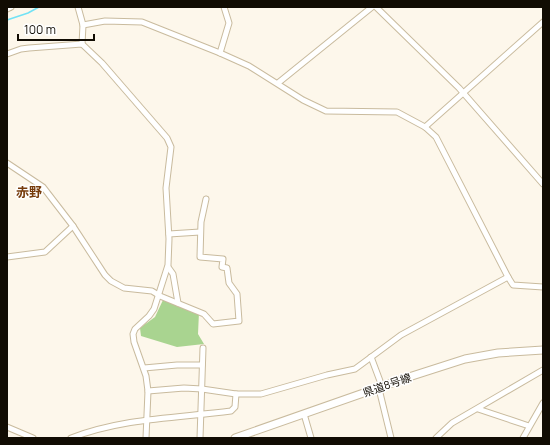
<svg xmlns="http://www.w3.org/2000/svg" width="550" height="445" viewBox="0 0 550 445" font-family="Manrope,'Noto Sans JP',sans-serif">
	<style>
		.green { fill: #a9d490 }
		.lines { fill: none; stroke-linecap: round; stroke-linejoin: round }
		.stream { stroke: #72e2f5; stroke-width: 1.5 }
		.minor-casing { stroke: #c9bb9e; stroke-width: 7 }
		.secondary-casing { stroke: #c9bb9e; stroke-width: 9 }
		.minor { stroke: #fff; stroke-width: 5 }
		.secondary { stroke: #fff; stroke-width: 7 }
		.labels { text-anchor: middle; stroke-width: 3; stroke-linejoin: round; paint-order: stroke }
		.street-label { font-size: 11px; fill: #110c03; stroke: #fff }
		.quarter-label { font-size: 13px; font-weight: bold; fill: #773c0c; stroke: #fff }
	</style>
	<rect width="100%" height="100%" fill="#fdf7eb"/>
	<path class="green" d="M163,300l36,12 -1,22 6,10 -27,3 -36,-11 -1,-8 15,-11z"/>
	<g class="lines">
		<path class="stream" d="M7,20l21,-7 11,-6"/>
		<defs>
			<g id="minor">
				<path d="M78,7l5,18 -1,19"/>
				<path d="M376,7l83,81 84,96"/>
				<path d="M7,9l4,-2"/>
				<path d="M83,25l22,-4 37,1 78,31 29,13 54,34 23,11 71,1 28,15 11,10 72,140 5,8 30,2"/>
				<path d="M220,53l9,-30 -5,-16"/>
				<path d="M7,54l14,-5 8,-1 53,-4 20,19 65,75 4,9 -5,41 3,51 -1,26 -14,44 -5,7 -14,13 -2,5 1,8 12,34 2,15 -2,47"/>
				<path d="M278,83l94,-76"/>
				<path d="M425,127l118,-105"/>
				<path d="M7,163l36,24 30,39 32,49 6,6 13,7 28,3 8,5 44,18 9,10 26,-3 -2,-27 -8,-11 -2,-15 -5,-1 1,-8 -23,-2 1,-35 5,-23"/>
				<path d="M169,234l31,-2"/>
				<path d="M7,257l38,-5 28,-26"/>
				<path d="M168,267l5,7 5,29"/>
				<path d="M371,357l9,24v12l11,45"/>
				<path d="M144,368l33,-3h25"/>
				<path d="M148,391l36,-3 18,1 34,5h25l66,-19 28,-6 46,-34 107,-58"/>
				<path d="M478,409l51,17"/>
				<path d="M304,414l7,24"/>
				<path d="M7,427l26,11"/>
				<path d="M71,438c53,-20 105,-20 160,-27l4,-4 1,-13"/>
				<path d="M200,438l3,-90"/>
				<path d="M436,438l16,-15 91,-53"/>
				<path d="M523,438l20,-35"/>
			</g>
			<path id="secondary" d="M235,438l177,-62 53,-17 33,-6 45,-3"/>
		</defs>
		<use href="#minor" class="minor-casing"/>
		<use href="#secondary" class="secondary-casing"/>
		<use href="#minor" class="minor"/>
		<use href="#secondary" class="secondary"/>
	</g>
	<g class="labels">
		<g class="street-label">
			<text transform="translate(387 385) rotate(-19)" y="4">県道8号線</text>
		</g>
		<g class="quarter-label">
			<text x="29" y="197">赤野</text>
		</g>
	</g>
	<rect width="550" height="445" fill="none" stroke="#110c03" stroke-width="16"/>
	<path d="M18 34v6h76v-6" fill="none" stroke="#110c03" stroke-width="2"/>
	<text x="24" y="34" font-size="12" fill="#110c03" stroke="#ffffff" stroke-width="3" paint-order="stroke">100 m</text>
</svg>
